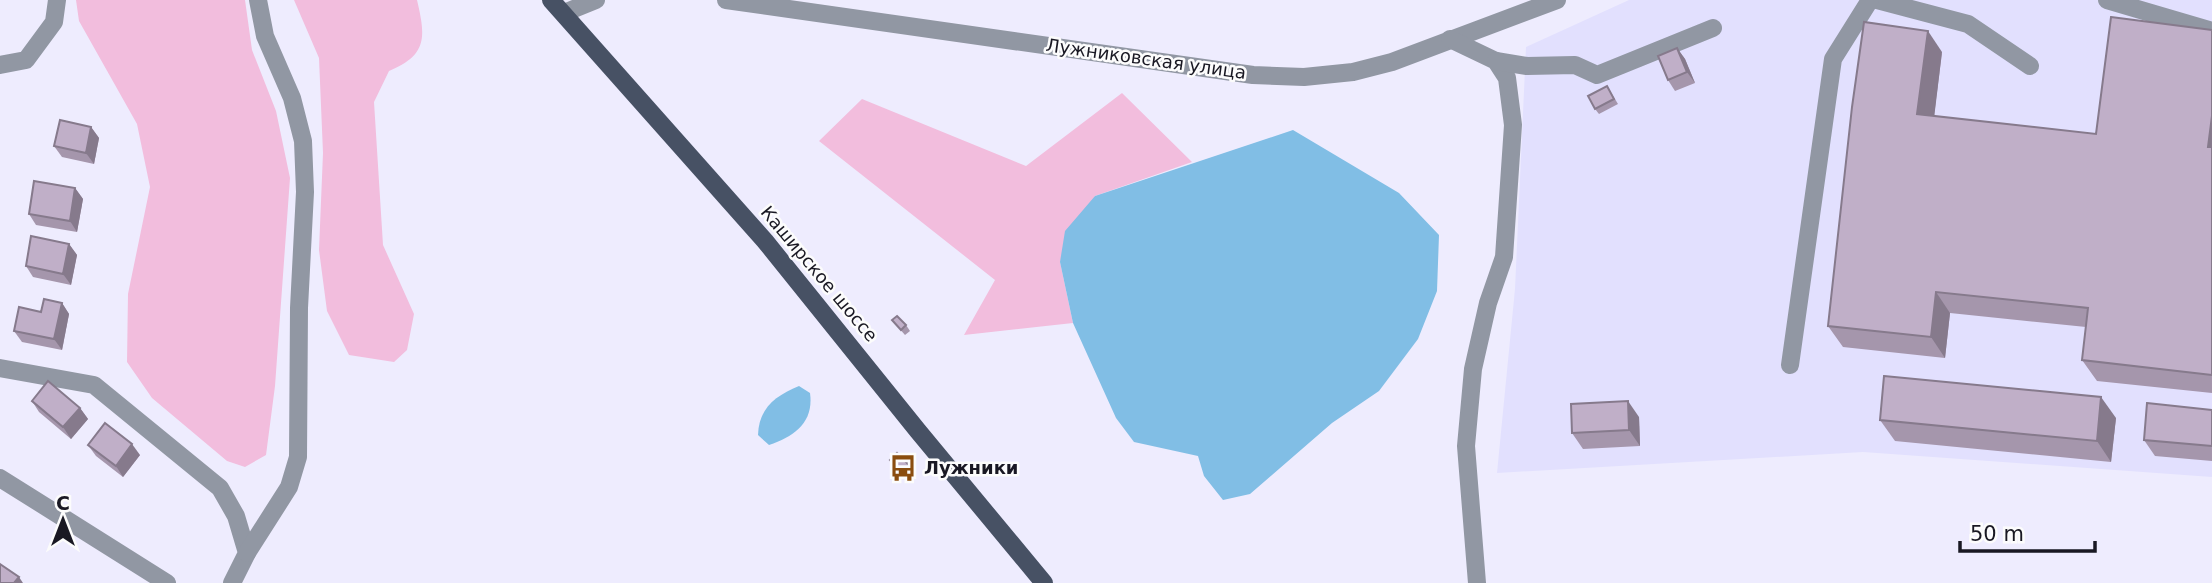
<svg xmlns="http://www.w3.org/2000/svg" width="2212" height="583" viewBox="0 0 2212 583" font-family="'DejaVu Sans',sans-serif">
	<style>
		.built { fill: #e2e0fe }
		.green { fill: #f2bddd }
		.water { fill: #81bee5 }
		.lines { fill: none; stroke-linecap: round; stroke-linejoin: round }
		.minor { stroke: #9197a3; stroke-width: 18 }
		.major { stroke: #475164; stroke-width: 18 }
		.wall { fill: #a596ac }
		.shaded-wall { fill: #867a8c }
		.building { fill: #c0afc8; stroke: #867a8c; stroke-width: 2 }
		.labels { text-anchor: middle; stroke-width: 5; stroke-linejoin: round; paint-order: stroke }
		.street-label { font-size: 18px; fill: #191823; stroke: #fcfcfc }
		.poi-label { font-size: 18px; font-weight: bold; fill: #191823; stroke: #fcfcfc; text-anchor: start }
	</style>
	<rect width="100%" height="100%" fill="#eeecfe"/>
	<path class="built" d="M1629,0h583v477l-349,-25 -366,21 18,-184 11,-242z"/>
	<g class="green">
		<path d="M76,0h169l7,50 24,61 14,67 -15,208 -9,69 -21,12 -18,-6 -75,-63 -25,-36 1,-68 22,-107 -13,-63 -58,-103z"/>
		<path d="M294,0h123c9,38 10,55 -28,71l-15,31 9,143 31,69 -7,36 -13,12 -45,-7 -22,-44 -8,-61 4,-97 -4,-95z"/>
		<path d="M1122,93l70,69 -97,34 -35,66 13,61 -109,12 31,-55 -176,-139 43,-42 164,67z"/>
	</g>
	<g class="water">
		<path d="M1293,130l106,63 40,42 -2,56 -19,48 -39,52 -47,32 -82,71 -27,6 -19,-24 -6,-20 -64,-14 -18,-24 -43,-95 -13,-61 5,-31 30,-35z"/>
		<path d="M799,386l11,7c4,29 -15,43 -41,52l-11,-10c1,-27 17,-39 41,-49z"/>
	</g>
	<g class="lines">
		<g class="minor">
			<path d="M726,0l527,75 51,2 49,-5 39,-10 165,-62"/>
			<path d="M1877,0l91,24 62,42"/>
			<path d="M2107,0l105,31"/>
			<path d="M564,13l32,-13"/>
			<path d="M1450,39l46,22 11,17 6,47 -9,132 -16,46 -15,66 -7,77 11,137"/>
			<path d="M1496,61l31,5 48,-1 22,10 116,-47"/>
			<path d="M0,65l26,-5 28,-38 3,-22"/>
			<path d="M1790,365l43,-306 37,-59"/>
			<path d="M0,368l94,17 126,103 16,28 11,37 -15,30"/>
			<path d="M0,478l167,105"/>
			<path d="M247,553l42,-66 9,-30 1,-149 6,-116 -2,-51 -11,-43 -27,-62 -7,-36"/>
		</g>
		<path class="major" d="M551,0l214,241 153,190 126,152"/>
	</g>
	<g class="wall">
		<path d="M2212,30v363l-115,-12 -15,-21 4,-33 -136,-14 -5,45 -102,-11 -15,-21 114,-274 -8,64 162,18z"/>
		<path d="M1677,48l8,11 10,24 -20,8 -7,-11z"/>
		<path d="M1607,86l11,18 -19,10 -4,-5z"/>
		<path d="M91,127l8,11 -5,26 -32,-7 -8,-11z"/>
		<path d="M75,188l8,11 -6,33 -41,-7 -7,-11z"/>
		<path d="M69,244l8,11 -6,30 -38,-8 -7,-11z"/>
		<path d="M62,303l7,11 -7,36 -40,-8 -8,-11 27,-19z"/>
		<path d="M892,320l14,5 4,6 -5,4z"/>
		<path d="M32,401l48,7 8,11 -17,20 -32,-27z"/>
		<path d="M2212,410v51l-57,-5 -11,-16z"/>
		<path d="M1639,417l1,29 -57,3 -11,-16z"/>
		<path d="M2116,418l-5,44 -216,-21 -15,-21z"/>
		<path d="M88,445l52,10 -17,22 -27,-21z"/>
		<path d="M890,460l22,8 4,6 -8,7z"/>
	</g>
	<g class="shaded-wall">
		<path d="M1928,31l14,21 -10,83 -15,-21z"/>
		<path d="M1677,48l8,11 10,24 -8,-11z"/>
		<path d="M2212,116v36l-4,-5z"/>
		<path d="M91,127l8,11 -5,26 -8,-11z"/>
		<path d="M75,188l8,11 -6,33 -7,-11z"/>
		<path d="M69,244l8,11 -6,30 -8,-11z"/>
		<path d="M1936,292l14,21 -5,45 -14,-21z"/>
		<path d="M62,303l7,11 -7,36 -8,-11z"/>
		<path d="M2101,397l15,21 -5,44 -14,-21z"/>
		<path d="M1628,401l11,16 1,29 -11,-16z"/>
		<path d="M80,408l8,11 -17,20 -8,-12z"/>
		<path d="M132,444l8,11 -17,22 -7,-11z"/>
		<path d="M19,577l4,6h-9z"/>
	</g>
	<g class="building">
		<path d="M2111,17l101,13v86l-4,31h4v228l-130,-15 6,-52 -152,-16 -5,45 -103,-11 24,-219 12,-85 64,9 -11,83 179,20z"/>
		<path d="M1677,48l10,24 -19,8 -10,-24z"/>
		<path d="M1607,86l7,13 -19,10 -7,-13z"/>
		<path d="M60,120l31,7 -5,26 -32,-7z"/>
		<path d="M34,181l41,7 -5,33 -41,-7z"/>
		<path d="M31,236l38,8 -6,30 -37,-8z"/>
		<path d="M44,299l18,4 -8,36 -40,-8 5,-24 22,5z"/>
		<path d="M897,316l9,9 -5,5 -9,-10z"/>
		<path d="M1884,376l217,21 -4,44 -217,-21z"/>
		<path d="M48,381l32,27 -17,19 -31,-26z"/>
		<path d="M1628,401l1,29 -57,3 -1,-29z"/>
		<path d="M2147,403l65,7v36l-68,-6z"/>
		<path d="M105,423l27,21 -16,22 -28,-21z"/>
		<path d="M897,453l15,15 -8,7 -14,-15z"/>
		<path d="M0,564l19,13 -5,6h-14z"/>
	</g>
	<defs>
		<symbol id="bus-bare" viewBox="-9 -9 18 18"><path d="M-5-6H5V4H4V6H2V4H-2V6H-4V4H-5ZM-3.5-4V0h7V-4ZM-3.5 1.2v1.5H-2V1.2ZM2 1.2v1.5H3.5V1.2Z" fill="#8a4d0f" stroke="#fcfcfc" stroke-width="2.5" paint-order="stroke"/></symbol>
	</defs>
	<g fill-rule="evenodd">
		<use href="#bus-bare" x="884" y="449" width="38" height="38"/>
	</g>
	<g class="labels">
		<g class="street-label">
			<text transform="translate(1146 59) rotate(8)" y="6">Лужниковская улица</text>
			<text transform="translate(819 274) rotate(50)" y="6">Каширское шоссе</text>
		</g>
		<g class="poi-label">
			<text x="924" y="474">Лужники</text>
		</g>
	</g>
	<g transform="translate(63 520)" stroke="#fcfcfc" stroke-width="5" paint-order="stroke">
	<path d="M0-5L12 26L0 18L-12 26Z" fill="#191823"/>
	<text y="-10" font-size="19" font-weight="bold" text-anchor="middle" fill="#191823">С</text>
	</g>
	<path d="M1960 541v10h135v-10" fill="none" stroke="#191823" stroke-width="3.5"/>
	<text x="1970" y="541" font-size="21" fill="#191823" stroke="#fcfcfc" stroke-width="5" paint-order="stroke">50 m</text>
</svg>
